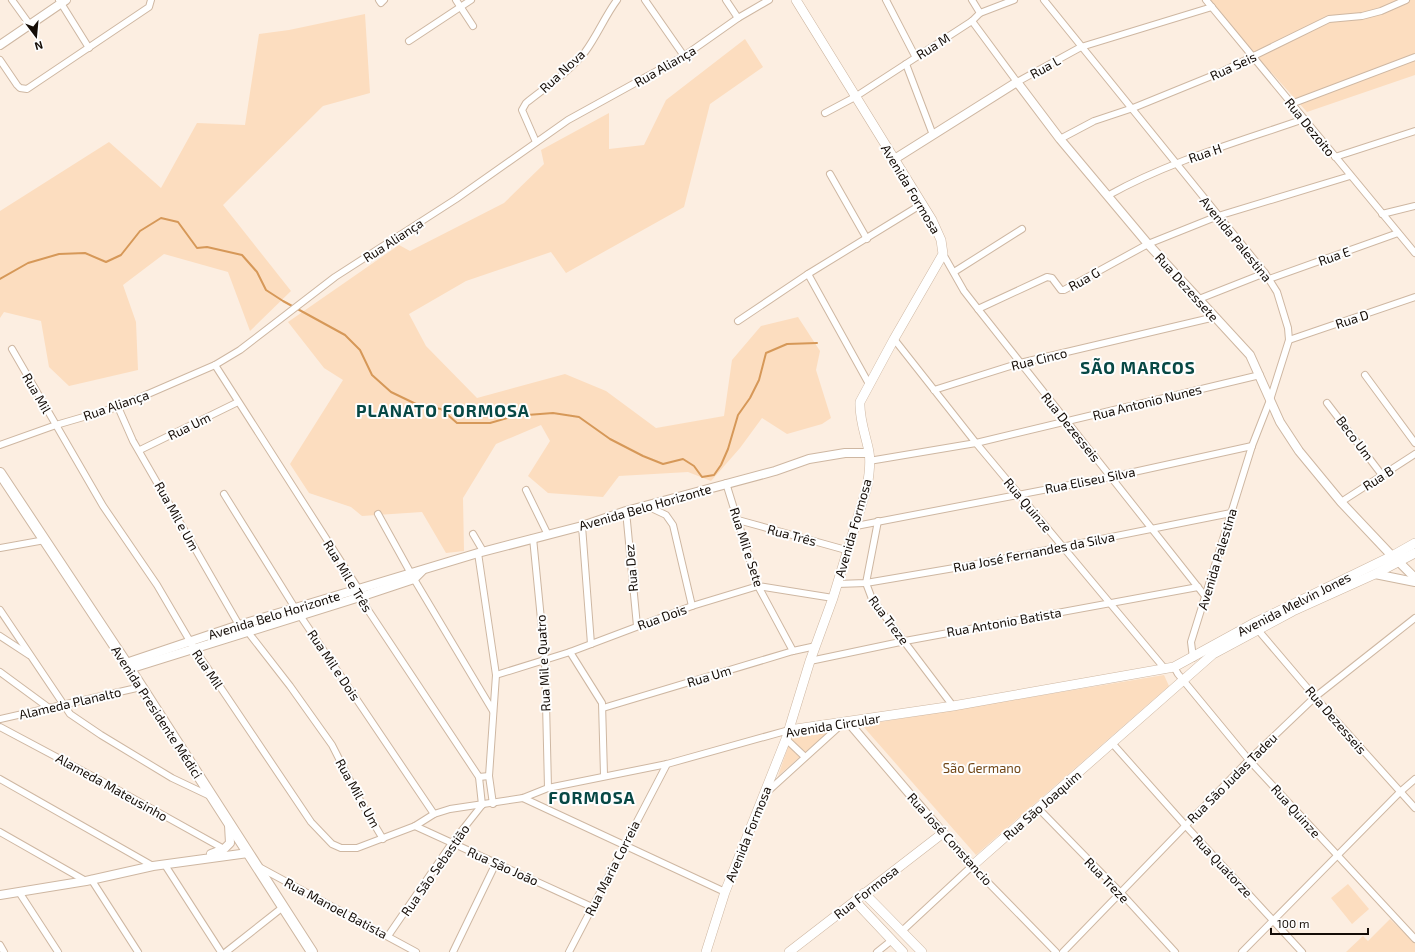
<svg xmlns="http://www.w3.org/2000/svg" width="1415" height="952" viewBox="0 0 1415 952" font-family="'Exo 2',sans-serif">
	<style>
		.green { fill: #fcddbf }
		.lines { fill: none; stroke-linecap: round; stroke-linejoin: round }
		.stream { stroke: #d69858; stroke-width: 2 }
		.minor-casing { stroke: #ceb7a2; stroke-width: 8 }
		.tertiary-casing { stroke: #ceb7a2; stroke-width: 10 }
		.secondary-casing { stroke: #ceb7a2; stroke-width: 10 }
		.primary-casing { stroke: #ceb7a2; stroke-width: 12 }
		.minor { stroke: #fff; stroke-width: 6 }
		.tertiary { stroke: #fff; stroke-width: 8 }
		.secondary { stroke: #fff; stroke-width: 9 }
		.primary { stroke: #fff; stroke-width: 10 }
		.labels { text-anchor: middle; stroke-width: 4; stroke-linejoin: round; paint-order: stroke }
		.street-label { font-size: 13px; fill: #140c06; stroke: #fefefe }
		.park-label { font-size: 13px; fill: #714717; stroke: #fefefe }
		.district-label { font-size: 17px; font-weight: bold; letter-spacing: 1px; fill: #074845; stroke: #fefefe }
	</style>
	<rect width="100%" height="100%" fill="#fceee1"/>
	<g class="green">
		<path d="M1206,0h209v75l-108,37z"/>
		<path d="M365,14l5,79 -47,13 -100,99 68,86 -41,40 -22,-59 -64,-18 -41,31 13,37 2,48 -69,16 -20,-19 -8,-46 -37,-9 -4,6v-107l109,-69 52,46 36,-65 48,2 14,-91 30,-4z"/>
		<path d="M745,39l18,28 -53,37 -26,103 -118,66 -15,-21 -85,29 -57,33 17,32 51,52 88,-24 41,17 50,37 68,-12 8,-56 29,-34 37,-9 22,34 -4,19 15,48 -9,6 -35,10 -25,-16 -22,30 -29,33 -23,-9 -69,4 -16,21 -55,-4 -20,-17 22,-35 -9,-16 -45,19 -33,54 1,53 -18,2 -24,-41 -60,4 -11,-9 -42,-14 -19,-29 53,-84 -19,-12 -36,-46 111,-77 11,6 94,-48 40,-39 -3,-14 68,-37v36l35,-4 22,-45z"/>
		<path d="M1164,675l5,11 -193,169 -114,-130z"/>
		<path d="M827,733l-49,43 13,-38z"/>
		<path d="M1348,884l21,25 -17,15 -21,-26z"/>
		<path d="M1390,919l25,24v9h-69l17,-16 5,5z"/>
	</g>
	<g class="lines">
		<path class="stream" d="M0,279l28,-16 31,-9 26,-1 21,9 15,-7 19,-24 21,-13 17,4 19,26 10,-1 35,8 15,17 9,18 17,11 62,34 15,15 12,25 19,17 27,13 23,4 16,14h33l24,-7 39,-3 26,4 31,22 33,17 20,8 20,-5 11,7 8,11 12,-2 7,-10 7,-16 10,-34 12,-17 9,-18 7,-27 21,-9 30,-1"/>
		<defs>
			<g id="minor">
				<path d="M12,0l18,25"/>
				<path d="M59,0l30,48"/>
				<path d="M379,0l2,3 3,-3"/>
				<path d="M456,0l17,26"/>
				<path d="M645,0l39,56"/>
				<path d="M726,0l12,18"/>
				<path d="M886,0l29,56"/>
				<path d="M972,0l8,13"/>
				<path d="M1044,0l221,273 12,19 11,36 1,12 -19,60 -18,46 -61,196 2,16"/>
				<path d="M1206,0l209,253"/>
				<path d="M972,21l45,61 64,-35 131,-40"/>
				<path d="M409,41l62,-41"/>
				<path d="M0,60l17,25 3,3 7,1 122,-82 2,-7"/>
				<path d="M906,64l27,71"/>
				<path d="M1291,104l124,-47"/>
				<path d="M825,113l30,-16 117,-76 8,-8 34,-13"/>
				<path d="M1060,139l34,-18 39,-13 86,-35 110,-54 33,-3 19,-5 25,-11"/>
				<path d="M536,142l-14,-32 4,-7c20,-16 43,-31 59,-51 12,-16 20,-36 32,-52"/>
				<path d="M1335,157l80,-26"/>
				<path d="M830,174l37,65"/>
				<path d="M1109,195c61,-34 129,-53 195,-76"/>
				<path d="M1382,214l33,-8"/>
				<path d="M943,254l21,37 14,18 227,287"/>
				<path d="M954,272l68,-43"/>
				<path d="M808,274l61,110"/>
				<path d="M1269,279l129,-46"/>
				<path d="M1199,299l66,-26"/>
				<path d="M978,309l69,-32 5,1 9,12h3l84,-46 70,-28 132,-40"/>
				<path d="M738,321l70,-47 114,-70"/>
				<path d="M894,339l82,104 189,226"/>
				<path d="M1289,340l126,-43"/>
				<path d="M12,349l91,157 54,79 37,63 117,174 21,22 9,4h16l58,-22 19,-12 16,-5 73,-11 25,-10 119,-24 122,-34"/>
				<path d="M215,365l148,231 3,11 113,170 10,-1"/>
				<path d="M1365,375l50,68"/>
				<path d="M934,390l86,-27 195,-46"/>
				<path d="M1327,403l55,72"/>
				<path d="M118,407l15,34 106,184"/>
				<path d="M0,445l56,-20 62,-18 97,-42 25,-15 95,-73 121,-78 112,-79 116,-64 54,-38 31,-18"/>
				<path d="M140,450l98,-48"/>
				<path d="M869,461l107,-18 284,-68"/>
				<path d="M726,483l32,103 35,65"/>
				<path d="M526,490l22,45"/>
				<path d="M224,494l71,114 139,206"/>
				<path d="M1341,502l74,-48"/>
				<path d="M647,506l19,9 7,10 19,81"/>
				<path d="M626,511l11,115"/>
				<path d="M378,514l36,65 79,132"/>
				<path d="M738,520l108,30"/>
				<path d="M878,521l-12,62 6,16 81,107"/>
				<path d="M582,526l9,118"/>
				<path d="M856,526l255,-49 141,-31"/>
				<path d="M473,534l10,17"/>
				<path d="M533,538l12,122 3,128"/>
				<path d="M0,548l45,-8"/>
				<path d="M478,553l18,122 -7,101 4,28"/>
				<path d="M837,584l29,-1 100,-17 265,-53"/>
				<path d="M0,610l70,104 31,21 71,43 38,18"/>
				<path d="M1258,630l57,67 100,111"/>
				<path d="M248,632l42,54 42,59 30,59 21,35"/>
				<path d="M0,636l29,19"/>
				<path d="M570,652l32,51 2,72"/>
				<path d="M810,661l95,-20 293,-54"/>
				<path d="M1174,667l4,7 71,86 166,179"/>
				<path d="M0,672l49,36"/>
				<path d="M496,675l74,-23 122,-46 66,-20 75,12"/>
				<path d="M603,708l190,-57 23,-5"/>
				<path d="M0,719l141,-32"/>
				<path d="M0,727l109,58 115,64"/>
				<path d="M786,739l19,18"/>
				<path d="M1112,743l73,82 117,127"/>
				<path d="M479,777l3,28"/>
				<path d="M0,779l153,87"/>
				<path d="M766,793l76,-69"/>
				<path d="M523,798l202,94"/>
				<path d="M1038,808l83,85 54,59"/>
				<path d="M415,826l177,81"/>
				<path d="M0,832l86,49"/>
				<path d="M165,865l56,87"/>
				<path d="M259,867l157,85"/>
				<path d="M91,879l47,73"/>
				<path d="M19,892l39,60"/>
				<path d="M902,931l70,-65 84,86"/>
				<path d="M388,936l64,-93 30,-38"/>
				<path d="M0,945l4,7"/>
				<path d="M226,952l57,-45"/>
				<path d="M453,952l43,-89"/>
				<path d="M569,952l98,-188"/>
				<path d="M877,952l15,-12"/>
				<path d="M1063,952l186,-192 66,-63 100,-79"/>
				<path d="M1242,952l158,-160 15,-13"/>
			</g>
			<g id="tertiary">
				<path d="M0,45l66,-45"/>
				<path d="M893,160l124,-78 43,57 88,105 102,111 30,67 19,29 42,51 51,54"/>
				<path d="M1399,562l16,16"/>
				<path d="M1375,574l40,8"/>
				<path d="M126,663l113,-38 239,-72 104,-27 44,-15 149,-40 34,-12 36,-6h24"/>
				<path d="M129,669l234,-73 51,-17 8,-8"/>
				<path d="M849,723l94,110"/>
				<path d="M211,854l13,-5 6,-6 -1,-18"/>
				<path d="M0,895l86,-14 67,-15 95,-13"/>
			</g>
			<g id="secondary">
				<path d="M789,730l164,-24 221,-39 82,-45 136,-66 23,-13"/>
				<path d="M864,893l58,59"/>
				<path d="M855,901l48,51"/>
				<path d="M706,952l19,-60 61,-153 24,-78 23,-63 34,-111c2,-11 4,-23 2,-35 -3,-16 -10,-33 -9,-50l34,-63 49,-85 -2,-14 -9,-20 -136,-220"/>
				<path d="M789,952l154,-119 29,33 241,-212 80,-43 82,-37 40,-21"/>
			</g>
			<path id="primary" d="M0,473l126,190 186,289"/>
		</defs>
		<use href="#minor" class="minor-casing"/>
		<use href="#tertiary" class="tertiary-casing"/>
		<use href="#secondary" class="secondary-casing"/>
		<use href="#primary" class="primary-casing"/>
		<use href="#minor" class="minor"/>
		<use href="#tertiary" class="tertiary"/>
		<use href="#secondary" class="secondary"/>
		<use href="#primary" class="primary"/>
	</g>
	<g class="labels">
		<g class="street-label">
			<text transform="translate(933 46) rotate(-32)" y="5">Rua M</text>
			<text transform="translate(665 66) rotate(-30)" y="5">Rua Aliança</text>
			<text transform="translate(1233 66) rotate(-25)" y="5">Rua Seis</text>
			<text transform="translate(1045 67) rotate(-29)" y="5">Rua L</text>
			<text transform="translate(562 71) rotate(-43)" y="5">Rua Nova</text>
			<text transform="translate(1310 127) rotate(51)" y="5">Rua Dezoito</text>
			<text transform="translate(1205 153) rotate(-19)" y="5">Rua H</text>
			<text transform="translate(911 189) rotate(59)" y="5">Avenida Formosa</text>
			<text transform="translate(1236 239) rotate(51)" y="5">Avenida Palestina</text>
			<text transform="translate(393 240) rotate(-33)" y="5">Rua Aliança</text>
			<text transform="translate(1334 256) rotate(-19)" y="5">Rua E</text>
			<text transform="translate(1084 279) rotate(-29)" y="5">Rua G</text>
			<text transform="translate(1187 287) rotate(48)" y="5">Rua Dezessete</text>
			<text transform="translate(1352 319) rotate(-18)" y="5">Rua D</text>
			<text transform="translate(1039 359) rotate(-14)" y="5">Rua Cinco</text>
			<text transform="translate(37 393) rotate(60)" y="5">Rua Mil</text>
			<text transform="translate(1147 402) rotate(-14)" y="5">Rua Antonio Nunes</text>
			<text transform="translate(116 405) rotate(-19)" y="5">Rua Aliança</text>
			<text transform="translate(189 426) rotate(-26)" y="5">Rua Um</text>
			<text transform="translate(1071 427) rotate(51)" y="5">Rua Dezesseis</text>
			<text transform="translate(1355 438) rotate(53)" y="5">Beco Um</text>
			<text transform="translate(1378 478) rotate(-33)" y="5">Rua B</text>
			<text transform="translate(1090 480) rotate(-11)" y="5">Rua Eliseu Silva</text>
			<text transform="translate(1028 505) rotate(50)" y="5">Rua Quinze</text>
			<text transform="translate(645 507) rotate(-16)" y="5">Avenida Belo Horizonte</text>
			<text transform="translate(177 516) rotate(61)" y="5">Rua Mil e Um</text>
			<text transform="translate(853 528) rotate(-74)" y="5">Avenida Formosa</text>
			<text transform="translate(792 535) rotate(15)" y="5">Rua Três</text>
			<text transform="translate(747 547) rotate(72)" y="5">Rua Mil e Sete</text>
			<text transform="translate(1034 552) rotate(-11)" y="5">Rua José Fernandes da Silva</text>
			<text transform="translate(1217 559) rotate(-73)" y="5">Avenida Palestina</text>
			<text transform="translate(631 568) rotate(-95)" y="5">Rua Dez</text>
			<text transform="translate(348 576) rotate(59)" y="5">Rua Mil e Três</text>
			<text transform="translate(1294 604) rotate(-27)" y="5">Avenida Melvin Jones</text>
			<text transform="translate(274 615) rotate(-17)" y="5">Avenida Belo Horizonte</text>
			<text transform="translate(662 617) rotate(-20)" y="5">Rua Dois</text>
			<text transform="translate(889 620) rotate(53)" y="5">Rua Treze</text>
			<text transform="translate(1004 622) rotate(-10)" y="5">Rua Antonio Batista</text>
			<text transform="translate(543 663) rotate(-93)" y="5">Rua Mil e Quatro</text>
			<text transform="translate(334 665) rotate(56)" y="5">Rua Mil e Dois</text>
			<text transform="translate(208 669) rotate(56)" y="5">Rua Mil</text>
			<text transform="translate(709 676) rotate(-17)" y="5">Rua Um</text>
			<text transform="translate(70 703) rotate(-13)" y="5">Alameda Planalto</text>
			<text transform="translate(157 712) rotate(57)" y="5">Avenida Presidente Médici</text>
			<text transform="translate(1336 720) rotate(49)" y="5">Rua Dezesseis</text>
			<text transform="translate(833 725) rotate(-9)" y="5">Avenida Circular</text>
			<text transform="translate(1232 778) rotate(-45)" y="5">Rua São Judas Tadeu</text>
			<text transform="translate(112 787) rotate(29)" y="5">Alameda Mateusinho</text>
			<text transform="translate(358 793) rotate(61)" y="5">Rua Mil e Um</text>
			<text transform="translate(1042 805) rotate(-41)" y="5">Rua São Joaquim</text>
			<text transform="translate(1296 811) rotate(48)" y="5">Rua Quinze</text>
			<text transform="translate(748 834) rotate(-68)" y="5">Avenida Formosa</text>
			<text transform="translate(950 839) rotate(48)" y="5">Rua José Constancio</text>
			<text transform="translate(503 866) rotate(24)" y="5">Rua São João</text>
			<text transform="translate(1223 866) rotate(47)" y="5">Rua Quatorze</text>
			<text transform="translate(612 868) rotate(-63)" y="5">Rua Maria Correia</text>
			<text transform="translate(435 870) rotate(-55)" y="5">Rua São Sebastião</text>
			<text transform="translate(1107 880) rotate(46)" y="5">Rua Treze</text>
			<text transform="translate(866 892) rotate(-38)" y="5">Rua Formosa</text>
			<text transform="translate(336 908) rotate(28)" y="5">Rua Manoel Batista</text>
		</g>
		<g class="park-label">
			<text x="982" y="773">São Germano</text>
		</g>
		<g class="district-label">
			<text x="1138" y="374">SÃO MARCOS</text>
			<text x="443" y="417">PLANATO FORMOSA</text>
			<text x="592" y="804">FORMOSA</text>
		</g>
	</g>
	<g transform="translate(36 36) rotate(164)" stroke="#fefefe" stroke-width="3" paint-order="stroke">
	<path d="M0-3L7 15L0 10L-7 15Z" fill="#140c06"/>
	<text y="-6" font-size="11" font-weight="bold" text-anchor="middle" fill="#140c06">N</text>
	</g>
	<path d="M1271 928v6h97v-6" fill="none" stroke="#140c06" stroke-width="2"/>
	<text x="1277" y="928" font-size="12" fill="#140c06" stroke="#fefefe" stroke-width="3" paint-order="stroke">100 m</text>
</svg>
